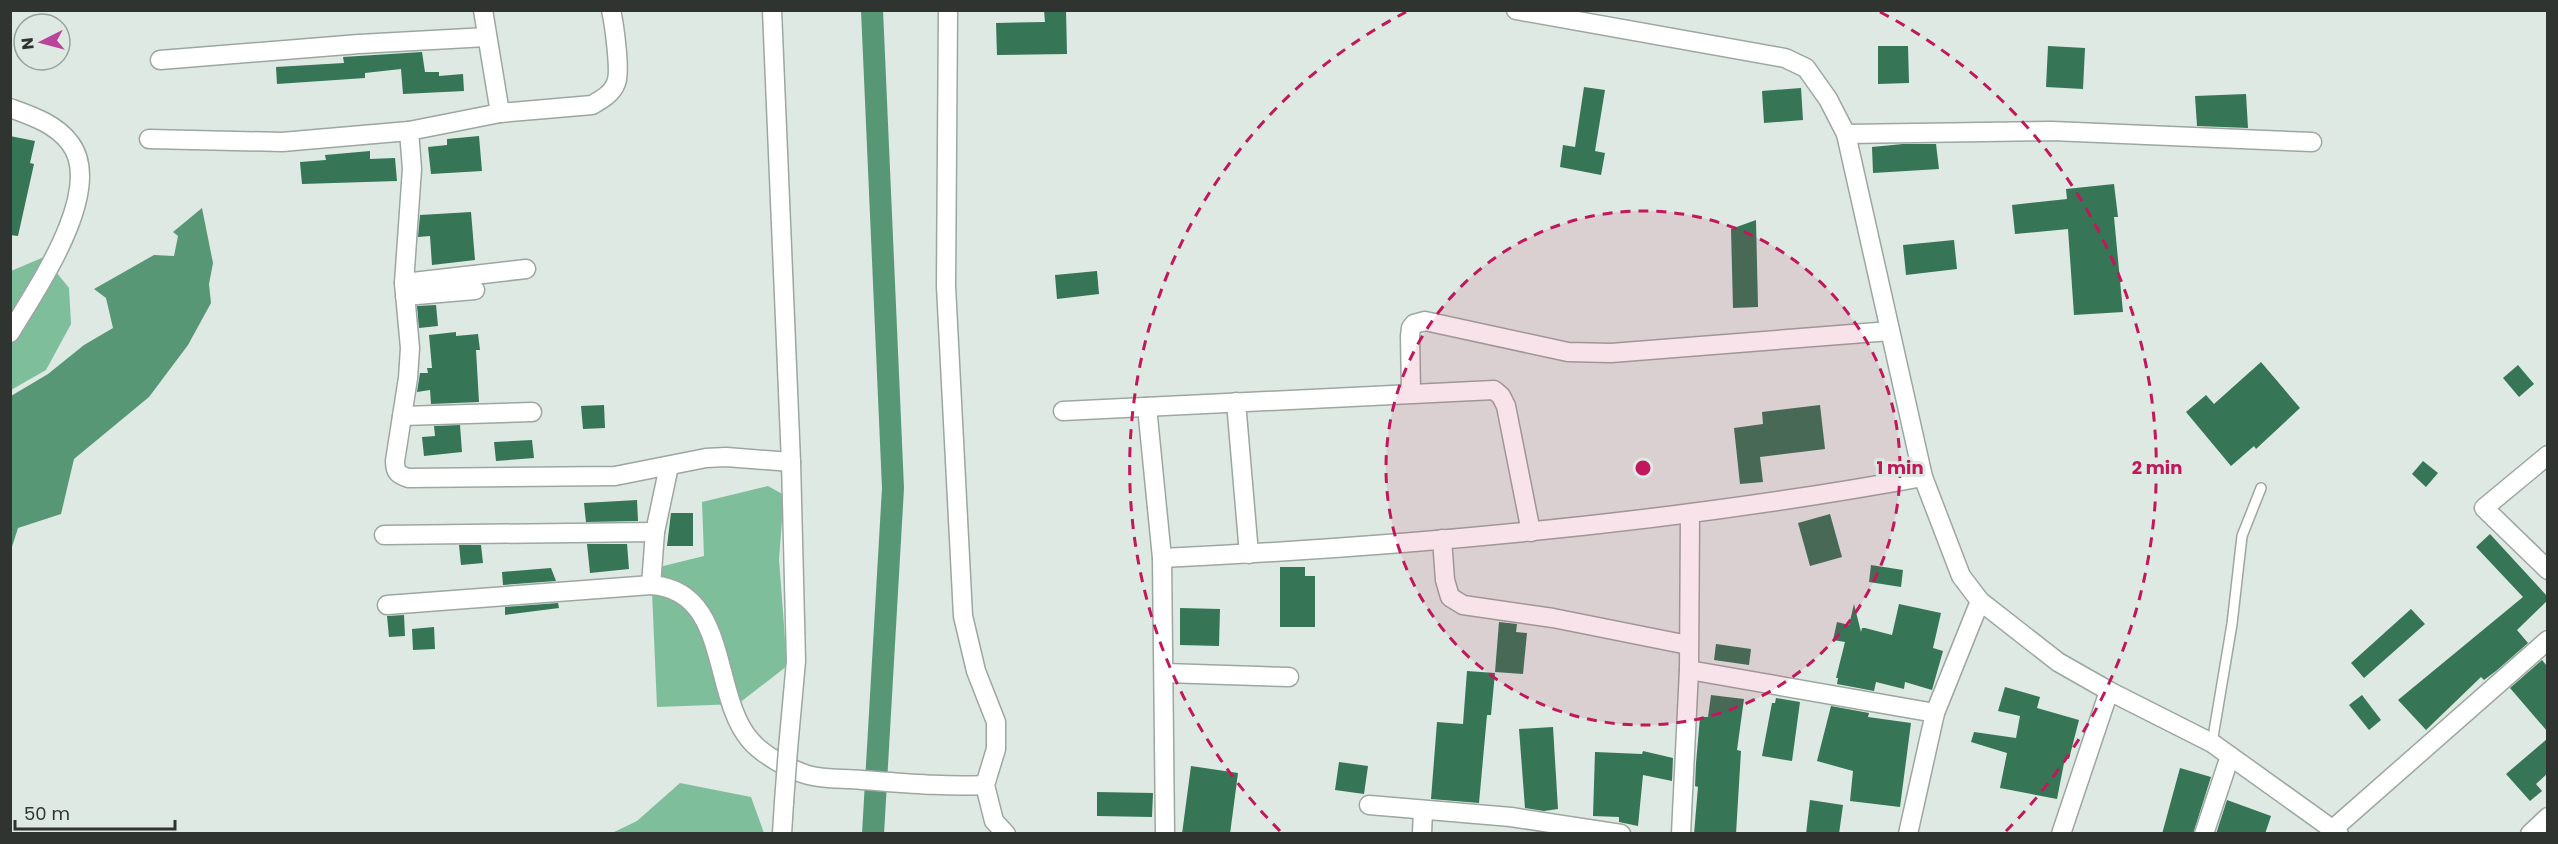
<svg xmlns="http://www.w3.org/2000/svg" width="2558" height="844" viewBox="0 0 2558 844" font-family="Poppins,sans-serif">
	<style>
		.forest { fill: #7ebe9b }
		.water { fill: #589776 }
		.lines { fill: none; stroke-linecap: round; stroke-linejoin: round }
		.canal { stroke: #589776; stroke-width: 22 }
		.building { fill: #367556 }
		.lane-casing { stroke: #9ca7a1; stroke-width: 12 }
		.street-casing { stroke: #9ca7a1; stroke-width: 21 }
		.lane { stroke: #fff; stroke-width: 9 }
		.street { stroke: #fff; stroke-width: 18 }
		.street-bridge-casing { stroke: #9ca7a1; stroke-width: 21; stroke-linecap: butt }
		.street-bridge { stroke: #fff; stroke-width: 18 }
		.ring { fill: none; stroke: #c2185b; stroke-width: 3; stroke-dasharray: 10 8 }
		.centre { fill: #c2185b; stroke: #dde9e2; stroke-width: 3 }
		.ring-label { font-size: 18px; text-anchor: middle; font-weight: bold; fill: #c2185b; stroke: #dde9e2; stroke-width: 6; stroke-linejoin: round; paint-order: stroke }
	</style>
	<rect width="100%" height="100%" fill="#dde9e2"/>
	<g class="forest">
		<path d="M44,257l25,31 2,36 -25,46 -35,20v-119z"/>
		<path d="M768,486l16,9 -5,64 8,107 -49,38 -81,3 -6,-138 53,-13 -2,-54z"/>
		<path d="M680,783l71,14 13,36h-152l25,-12z"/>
	</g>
	<path class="water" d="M202,208l11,55 -4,21 2,19 -23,42 -39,52 -75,62 -13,55 -43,14 -7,22v-154l37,-22 36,-29 29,-17 -7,-30 -12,-9 60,-34 20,1 4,-20 -5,-4z"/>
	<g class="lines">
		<path class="canal" d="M872,10l21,478 -20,346"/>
	</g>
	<g class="building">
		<path d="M1044,10h22l1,44 -70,1 -1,-32 49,-1z"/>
		<path d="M1878,46h30l1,37 -31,1z"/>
		<path d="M2048,46l37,2 -2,41 -37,-2z"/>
		<path d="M422,52l3,20h14v4l24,-2 1,17 -61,3 -2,-25 -36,4v5l-88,6 -1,-17 68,-4 -1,-6z"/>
		<path d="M1584,87l21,3 -10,61 10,2 -4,22 -41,-8 3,-22 12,2z"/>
		<path d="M1801,88l2,32 -39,3 -2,-32z"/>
		<path d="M2246,94l2,34 -51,-2 -2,-30z"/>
		<path d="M10,136l25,5 -5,22 4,1 -16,72 -8,-1z"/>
		<path d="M479,136l3,35 -51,3 -3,-27 19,-2v-6z"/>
		<path d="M1903,144h33l3,25 -66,4 -1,-26z"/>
		<path d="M370,151v8l25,-1 2,23 -95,3 -2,-22 26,-2 -1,-5z"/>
		<path d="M2114,184l4,33h-4l9,95 -49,3 -6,-86 -53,5 -3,-29 55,-6 -1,-10z"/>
		<path d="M471,212l4,48 -43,5 -2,-29 -12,1 2,-22z"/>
		<path d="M1756,220l2,87 -25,1 -2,-79z"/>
		<path d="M1954,240l3,29 -51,6 -3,-30z"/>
		<path d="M1097,271l2,23 -42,5 -2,-24z"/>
		<path d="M436,305l2,21 -19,2 -2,-22z"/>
		<path d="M456,332v4l22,-2 2,16h-4l3,52 -48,2 -1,-14 -13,2 3,-19h8l-1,-5h5l-3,-33z"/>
		<path d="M2261,362l39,46 -44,41 -2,-3 -23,20 -45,-54 20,-17 8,9z"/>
		<path d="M2518,365l16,19 -15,13 -16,-19z"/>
		<path d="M604,405l1,23 -22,1 -2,-23z"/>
		<path d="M1820,405l5,44 -65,8 3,25 -23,2 -6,-56 29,-4 -1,-12z"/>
		<path d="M460,425l2,27 -38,4 -2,-19 13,-1 -1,-10z"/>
		<path d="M532,440l2,18 -38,3 -2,-19z"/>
		<path d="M2423,461l15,12 -12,14 -14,-13z"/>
		<path d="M637,500l1,21 -52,1 -2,-19z"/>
		<path d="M671,513h22v33h-26z"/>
		<path d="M1830,514l12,43 -32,9 -12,-43z"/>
		<path d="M2490,534l57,62v5l-30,29 11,13 -32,28 -12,9 -3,-3 -55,53 -28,-30 125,-103 -47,-50z"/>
		<path d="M587,544h40l2,25 -39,4z"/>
		<path d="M459,545h22l2,18 -22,2z"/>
		<path d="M1871,565l32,5 -2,17 -32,-5z"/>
		<path d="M1280,567h25v9h10v51h-35z"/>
		<path d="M551,568l5,13 -53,4 -1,-13z"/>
		<path d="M558,603l1,5 -54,7v-8z"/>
		<path d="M1854,604l7,28 1,-4h3l27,7 7,-31 42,9 -8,35 10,3 -11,39 -27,-8 -1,7 -28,-7 -2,9 -37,-7 1,-6h-2l9,-36 -12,-2 4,-18 12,3z"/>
		<path d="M1180,608l40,1 -1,37 -39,-1z"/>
		<path d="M2411,609l14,15 -61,54 -13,-15z"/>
		<path d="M404,615l1,21 -16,1 -2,-21z"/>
		<path d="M1499,622l18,2 -1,8 11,1 -4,41 -28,-2z"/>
		<path d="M434,627l1,22 -22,1 -1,-21z"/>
		<path d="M1716,644l35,5 -2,16 -35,-5z"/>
		<path d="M2542,660l5,6v65l-37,-43z"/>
		<path d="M1467,671l28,2 -4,42h-4l-8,88 -48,-4 6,-77 26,2z"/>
		<path d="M2005,687l35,10 -3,11 42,12 -10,39 -4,-1 -8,41 -57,-11 7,-35 -36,-11 3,-10 42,6 4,-22 -22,-5z"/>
		<path d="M1711,695l33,4 -7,51 4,1 -5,83h-42l4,-47 -3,-1 1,-23 4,-46h8z"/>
		<path d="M2362,695l19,25 -12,10 -20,-25z"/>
		<path d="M1776,698l24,4 -8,59 -30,-5 10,-53h3z"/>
		<path d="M1831,706l38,7 -1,4 43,6 -11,84 -50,-6 3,-30 -36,-10z"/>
		<path d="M1553,727l5,82 -14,2 -19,-3 -6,-79z"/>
		<path d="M2547,739v35l-11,10 6,7 -12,10 -24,-27z"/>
		<path d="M1643,751l30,7 -1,23 -29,-6 -5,51 -19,-4v-5l-26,-1 2,-64 47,2z"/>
		<path d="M1339,762l29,4 -4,28 -29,-4z"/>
		<path d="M1191,766l47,7 -8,61h-48z"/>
		<path d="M2180,768l31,9 -18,57h-31z"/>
		<path d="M1097,792l56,1 -1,24 -55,-1z"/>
		<path d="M1810,800l33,5 -4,29h-33z"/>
		<path d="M2227,800l44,16 -6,18h-49z"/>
	</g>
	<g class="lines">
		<defs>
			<path id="lane" d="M2212,743l20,-119 10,-88 19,-48"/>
			<g id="street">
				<path d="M483,10l17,103"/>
				<path d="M772,10l19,452 5,199 -8,88"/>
				<path d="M948,10l-2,276 17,330 13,55 20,51v27l-11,36 9,36 12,13"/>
				<path d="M1516,10l269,48 21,10 22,31 18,35 77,343 38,99 19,25 78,61 51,29 103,52 127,91"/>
				<path d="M160,60l199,-16 128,-7"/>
				<path d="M10,108c22,8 46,16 60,35 36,47 -35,148 -60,190"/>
				<path d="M409,131l3,38 -8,114 122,-14"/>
				<path d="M1846,134l206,-3 260,11"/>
				<path d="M149,139l133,3 127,-11 91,-18 92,-8c9,-5 20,-11 24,-22 5,-11 -2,-60 -5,-73"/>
				<path d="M404,283l6,65 -2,30 -13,83c0,11 3,14 14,17l206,-2 91,-18 20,-1 65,5"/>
				<path d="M405,296l70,-6"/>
				<path d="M1411,393l-1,-57 1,-8 3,-4 11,-3 143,31 43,1 279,-22"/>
				<path d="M1236,402l13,152"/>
				<path d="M1147,407l15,151 3,276"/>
				<path d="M1063,411l431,-21 7,6 5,10 25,126"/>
				<path d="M402,416l130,-4"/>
				<path d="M2548,455l-64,53 64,62"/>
				<path d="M384,535l271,-3"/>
				<path d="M1442,539l3,41 5,17 13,8 90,13 135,27"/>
				<path d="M1162,558c255,-12 510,-35 761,-81"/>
				<path d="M651,585l4,-53 14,-66"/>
				<path d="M387,605l264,-20c79,5 60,110 99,155 13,15 38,29 58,35 17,5 37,3 54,5 42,3 82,7 123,5"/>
				<path d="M1689,670l246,43 45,-112"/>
				<path d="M1165,673l124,4"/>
				<path d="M1369,805l142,12 110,17"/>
				<path d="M2333,829l215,-189"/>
				<path d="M782,834l2,-32"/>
				<path d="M1422,834l1,-24"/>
				<path d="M1681,834l8,-164 1,-155"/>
				<path d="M1908,834l27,-121"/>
				<path d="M2061,834l48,-143"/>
				<path d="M2204,834l26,-78"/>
				<path d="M2530,834l18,-17"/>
			</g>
		</defs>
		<use href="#lane" class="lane-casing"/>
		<use href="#street" class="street-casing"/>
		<use href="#lane" class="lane"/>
		<use href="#street" class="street"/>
		<defs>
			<path id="street-bridge" d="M784,802l4,-53"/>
		</defs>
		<use href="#street-bridge" class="street-bridge-casing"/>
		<use href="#street-bridge" class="street-bridge"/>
	</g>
	<circle cx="1643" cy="468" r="257" fill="#c2185b" fill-opacity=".12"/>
	<g class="ring">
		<circle cx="1643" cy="468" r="257"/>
		<path d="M1280 831A514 514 0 0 1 1406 12M1880 12A514 514 0 0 1 2006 831"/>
	</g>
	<circle cx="1643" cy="468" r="9" class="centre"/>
	<g class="ring-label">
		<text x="1900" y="474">1 min</text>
		<text x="2157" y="474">2 min</text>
	</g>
	<rect width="2558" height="844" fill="none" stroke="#2f3431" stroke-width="24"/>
	<g transform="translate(42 42) rotate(264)"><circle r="28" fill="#dde9e2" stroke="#97a19b" stroke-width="1.5"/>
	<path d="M0-4.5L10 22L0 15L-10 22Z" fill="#ba449a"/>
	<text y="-9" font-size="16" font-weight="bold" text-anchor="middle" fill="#2f3431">N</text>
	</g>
	<path d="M15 820v9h160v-9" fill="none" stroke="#2f3431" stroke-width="3"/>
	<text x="24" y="820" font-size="18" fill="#2f3431" stroke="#dde9e2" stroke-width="4.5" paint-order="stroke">50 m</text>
</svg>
